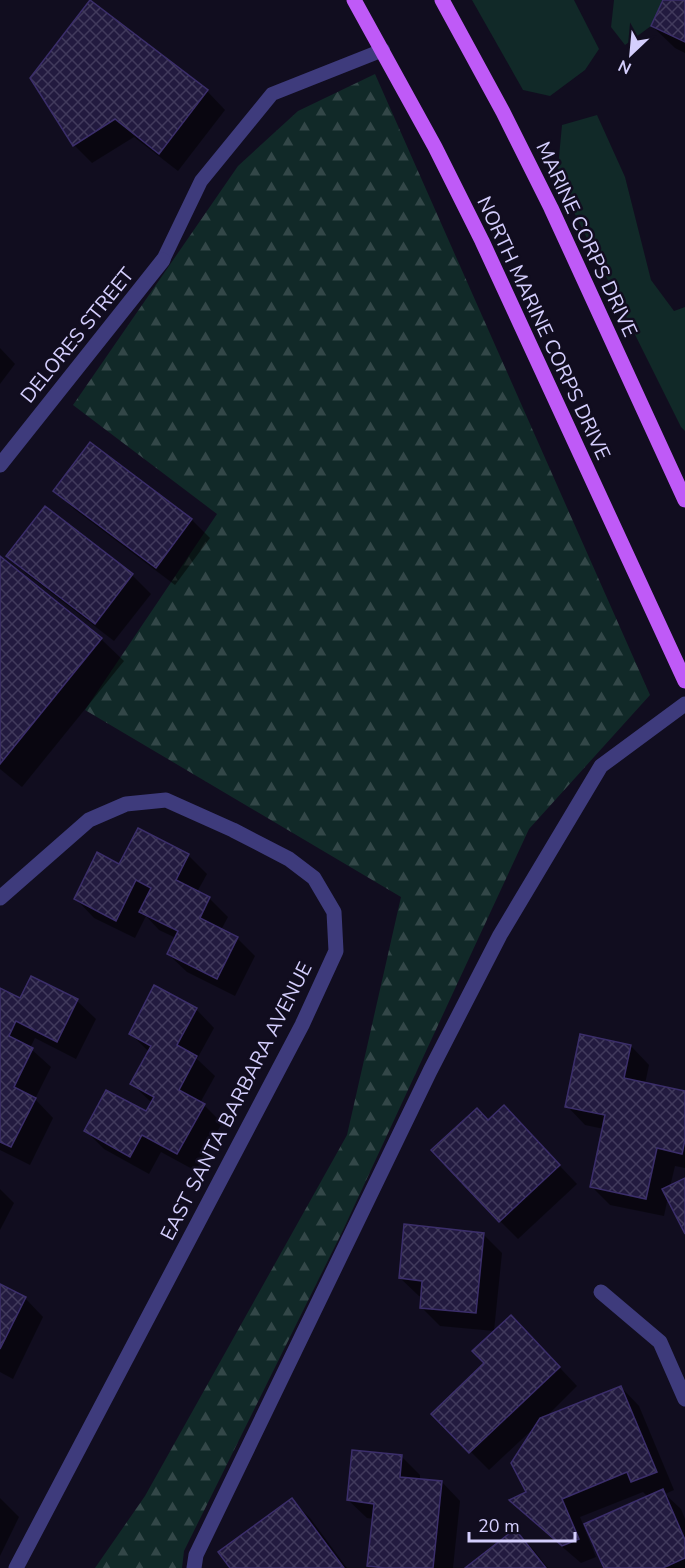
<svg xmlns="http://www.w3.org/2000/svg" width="685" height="1568" viewBox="0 0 685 1568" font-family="'Nunito Sans',sans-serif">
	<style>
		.grass { fill: #112928 }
		.forest { fill: url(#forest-firs) }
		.shadow { fill: #0007 }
		.building { fill: url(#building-cross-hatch); stroke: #3b2e6a; stroke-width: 1.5 }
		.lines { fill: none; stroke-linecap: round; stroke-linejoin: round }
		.service { stroke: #3e3b7c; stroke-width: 14 }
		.minor { stroke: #3e3b7c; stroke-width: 15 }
		.primary { stroke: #bf5af7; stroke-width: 15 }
		.labels { text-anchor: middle; stroke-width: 5; stroke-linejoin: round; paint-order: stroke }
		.street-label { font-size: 20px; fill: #d4cefd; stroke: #110d1f }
	</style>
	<defs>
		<pattern id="forest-firs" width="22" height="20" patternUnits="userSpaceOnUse" patternTransform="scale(1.5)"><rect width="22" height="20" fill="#112928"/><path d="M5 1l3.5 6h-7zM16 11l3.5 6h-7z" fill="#334748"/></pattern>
		<pattern id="building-cross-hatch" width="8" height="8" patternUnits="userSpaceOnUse" patternTransform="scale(1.5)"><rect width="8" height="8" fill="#221a3f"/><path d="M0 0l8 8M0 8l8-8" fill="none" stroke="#413a5c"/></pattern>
	</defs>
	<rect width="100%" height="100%" fill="#110d1f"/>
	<g class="grass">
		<path d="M472,0h102l25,49 -14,21 -35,26 -27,-6z"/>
		<path d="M614,0h49l-12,26 -26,19 -14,-18z"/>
		<path d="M597,115l28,62 26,103 23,31 11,-4v124l-4,-4 -124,-249 5,-53z"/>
	</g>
	<path class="forest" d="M375,74l275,621 -121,134 -185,399 -160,323 -2,17h-87l50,-72 202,-361 54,-238 -316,-187 132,-196 -144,-109 165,-239 60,-55z"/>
	<g class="shadow">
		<path d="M665,0h20v53l-10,-5 -23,-22z"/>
		<path d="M32,78l175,13 18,19 -47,61 -44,-34 -42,26 -18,-18z"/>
		<path d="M0,348l15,16 -15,20z"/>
		<path d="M90,444l102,76 18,18 -35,47 -101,-76 -19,-18z"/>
		<path d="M45,508l87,67 19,19 -37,47 -87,-67 -19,-19z"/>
		<path d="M0,558l101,81 23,22 -102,126 -22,-18z"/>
		<path d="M188,855l19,19 -10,18 12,6 19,19 -7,13 16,8 18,18 -20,40 -48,-24 -19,-18 8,-16 -17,-8 -13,-14 -11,22 -41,-20 -18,-19 44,-33z"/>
		<path d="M32,978l45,23 19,18 -20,40 -41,-21 -5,10 21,19 -16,32 18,19 -23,47 -30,-15v-161l21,11z"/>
		<path d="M196,1009l18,19 -17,31 18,17 -15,27 4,2 18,18 -26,48 -35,-19 -12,22 -45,-25 -18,-18 61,-18 5,-10 -20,-19 17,-32 -18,-18z"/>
		<path d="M631,1046l18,19 -4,19 40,9v75l-10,-2 -5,21 15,-8v51l-17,-33 -4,19 -54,-11 -18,-18 12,-58 -19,-4 -18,-19z"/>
		<path d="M522,1126l55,58 -59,55 -18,-18z"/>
		<path d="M0,1189l14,14 -14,27z"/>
		<path d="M483,1234l19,19 -8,78 -54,-5 -19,-19 1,-10 -3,-1 -19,-18z"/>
		<path d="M0,1286l25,12 18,19 -30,62 -13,-7z"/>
		<path d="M529,1335l48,51 -33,33 77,-32 18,19 35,84 -9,4 16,15 4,10v49h-79l42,-71 -5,-5 -63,25 16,40 -15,6 -51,-44 -18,-18 16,-9 8,-66 -47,44 -56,-56z"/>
		<path d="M402,1457l18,18v5l22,2 18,19 -7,67h-82l-2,-2 5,-47 -7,-1 -19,-18z"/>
		<path d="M0,1498l19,19 -19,39z"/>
		<path d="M292,1500l18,18 37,50h-115z"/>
		<path d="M515,1531l18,18 15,19h-81z"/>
	</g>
	<g class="building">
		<path d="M90,0l118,90 -49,64 -44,-35 -42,27 -43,-68z"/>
		<path d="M663,0h22v42l-34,-16z"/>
		<path d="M90,442l102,77 -36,49 -103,-77z"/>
		<path d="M45,506l88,68 -38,50 -89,-68z"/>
		<path d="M0,556l102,82 -102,126z"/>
		<path d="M138,828l51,26 -13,26 34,17 -10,21 38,19 -21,42 -50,-25 11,-23 -39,-19 12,-24 -15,-8 -20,41 -42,-22 23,-47 22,12z"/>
		<path d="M31,976l47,23 -21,43 -41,-21 -7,15 24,12 -19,39 22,11 -25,49 -11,-5v-154l20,10z"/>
		<path d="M154,985l43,23 -20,37 20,11 -18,34 26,14 -28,50 -35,-19 -12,22 -46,-26 22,-41 40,21 8,-14 -24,-13 21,-38 -22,-12z"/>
		<path d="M580,1034l51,11 -7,33 61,13v49l-3,14 -25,-6 -11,51 -56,-12 15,-72 -40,-8z"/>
		<path d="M504,1105l56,60 -61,57 -68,-72 46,-42 11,12z"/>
		<path d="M685,1178v56l-23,-45z"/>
		<path d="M404,1224l80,9 -8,80 -56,-5 2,-27 -23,-3z"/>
		<path d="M0,1284l26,13 -26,52z"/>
		<path d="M511,1315l49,52 -91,86 -38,-39 53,-51 -12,-12z"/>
		<path d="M621,1386l36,86 -26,10 -4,-10 -65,27 17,40 -17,7 -53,-46 17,-8 -15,-29 29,-45z"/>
		<path d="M352,1450l50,5 -2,22 42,4 -9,87h-48l-18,-2 7,-62 -27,-4z"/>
		<path d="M663,1489l22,51v18l-22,10h-59l-20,-44z"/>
		<path d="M292,1498l52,70h-114l-12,-16z"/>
		<path d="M515,1529l31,39h-81z"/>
	</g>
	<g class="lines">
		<path class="service" d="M163,260l38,-79 71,-87 111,-44"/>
		<g class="minor">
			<path d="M0,465l163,-205"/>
			<path d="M0,898l89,-78 37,-16 40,-4 67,30 56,29 25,19 20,34 2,39 -34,74 -286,543"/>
			<path d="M601,1292l59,50 25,57"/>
			<path d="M194,1568l2,-13 234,-484 70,-136 101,-169 84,-62"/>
		</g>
		<g class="primary">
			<path d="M354,0l81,147 47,94 203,440"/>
			<path d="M442,0l61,112 48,96 134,292"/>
		</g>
	</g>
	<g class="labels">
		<g class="street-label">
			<text transform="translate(587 239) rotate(65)" y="7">MARINE CORPS DRIVE</text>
			<text transform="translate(544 328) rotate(65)" y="7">NORTH MARINE CORPS DRIVE</text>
			<text transform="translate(77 335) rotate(-51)" y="7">DELORES STREET</text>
			<text transform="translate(236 1101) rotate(-63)" y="7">EAST SANTA BARBARA AVENUE</text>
		</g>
	</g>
	<g transform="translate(631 54) rotate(206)" stroke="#110d1f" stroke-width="4.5" paint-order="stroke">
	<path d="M0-4.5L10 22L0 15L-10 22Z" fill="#d4cefd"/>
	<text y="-9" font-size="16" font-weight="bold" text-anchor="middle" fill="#d4cefd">N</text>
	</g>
	<path d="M469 1532v9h106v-9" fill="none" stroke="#d4cefd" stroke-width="3"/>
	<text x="478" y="1532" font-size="18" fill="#d4cefd" stroke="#110d1f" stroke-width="4.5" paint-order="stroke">20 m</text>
</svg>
